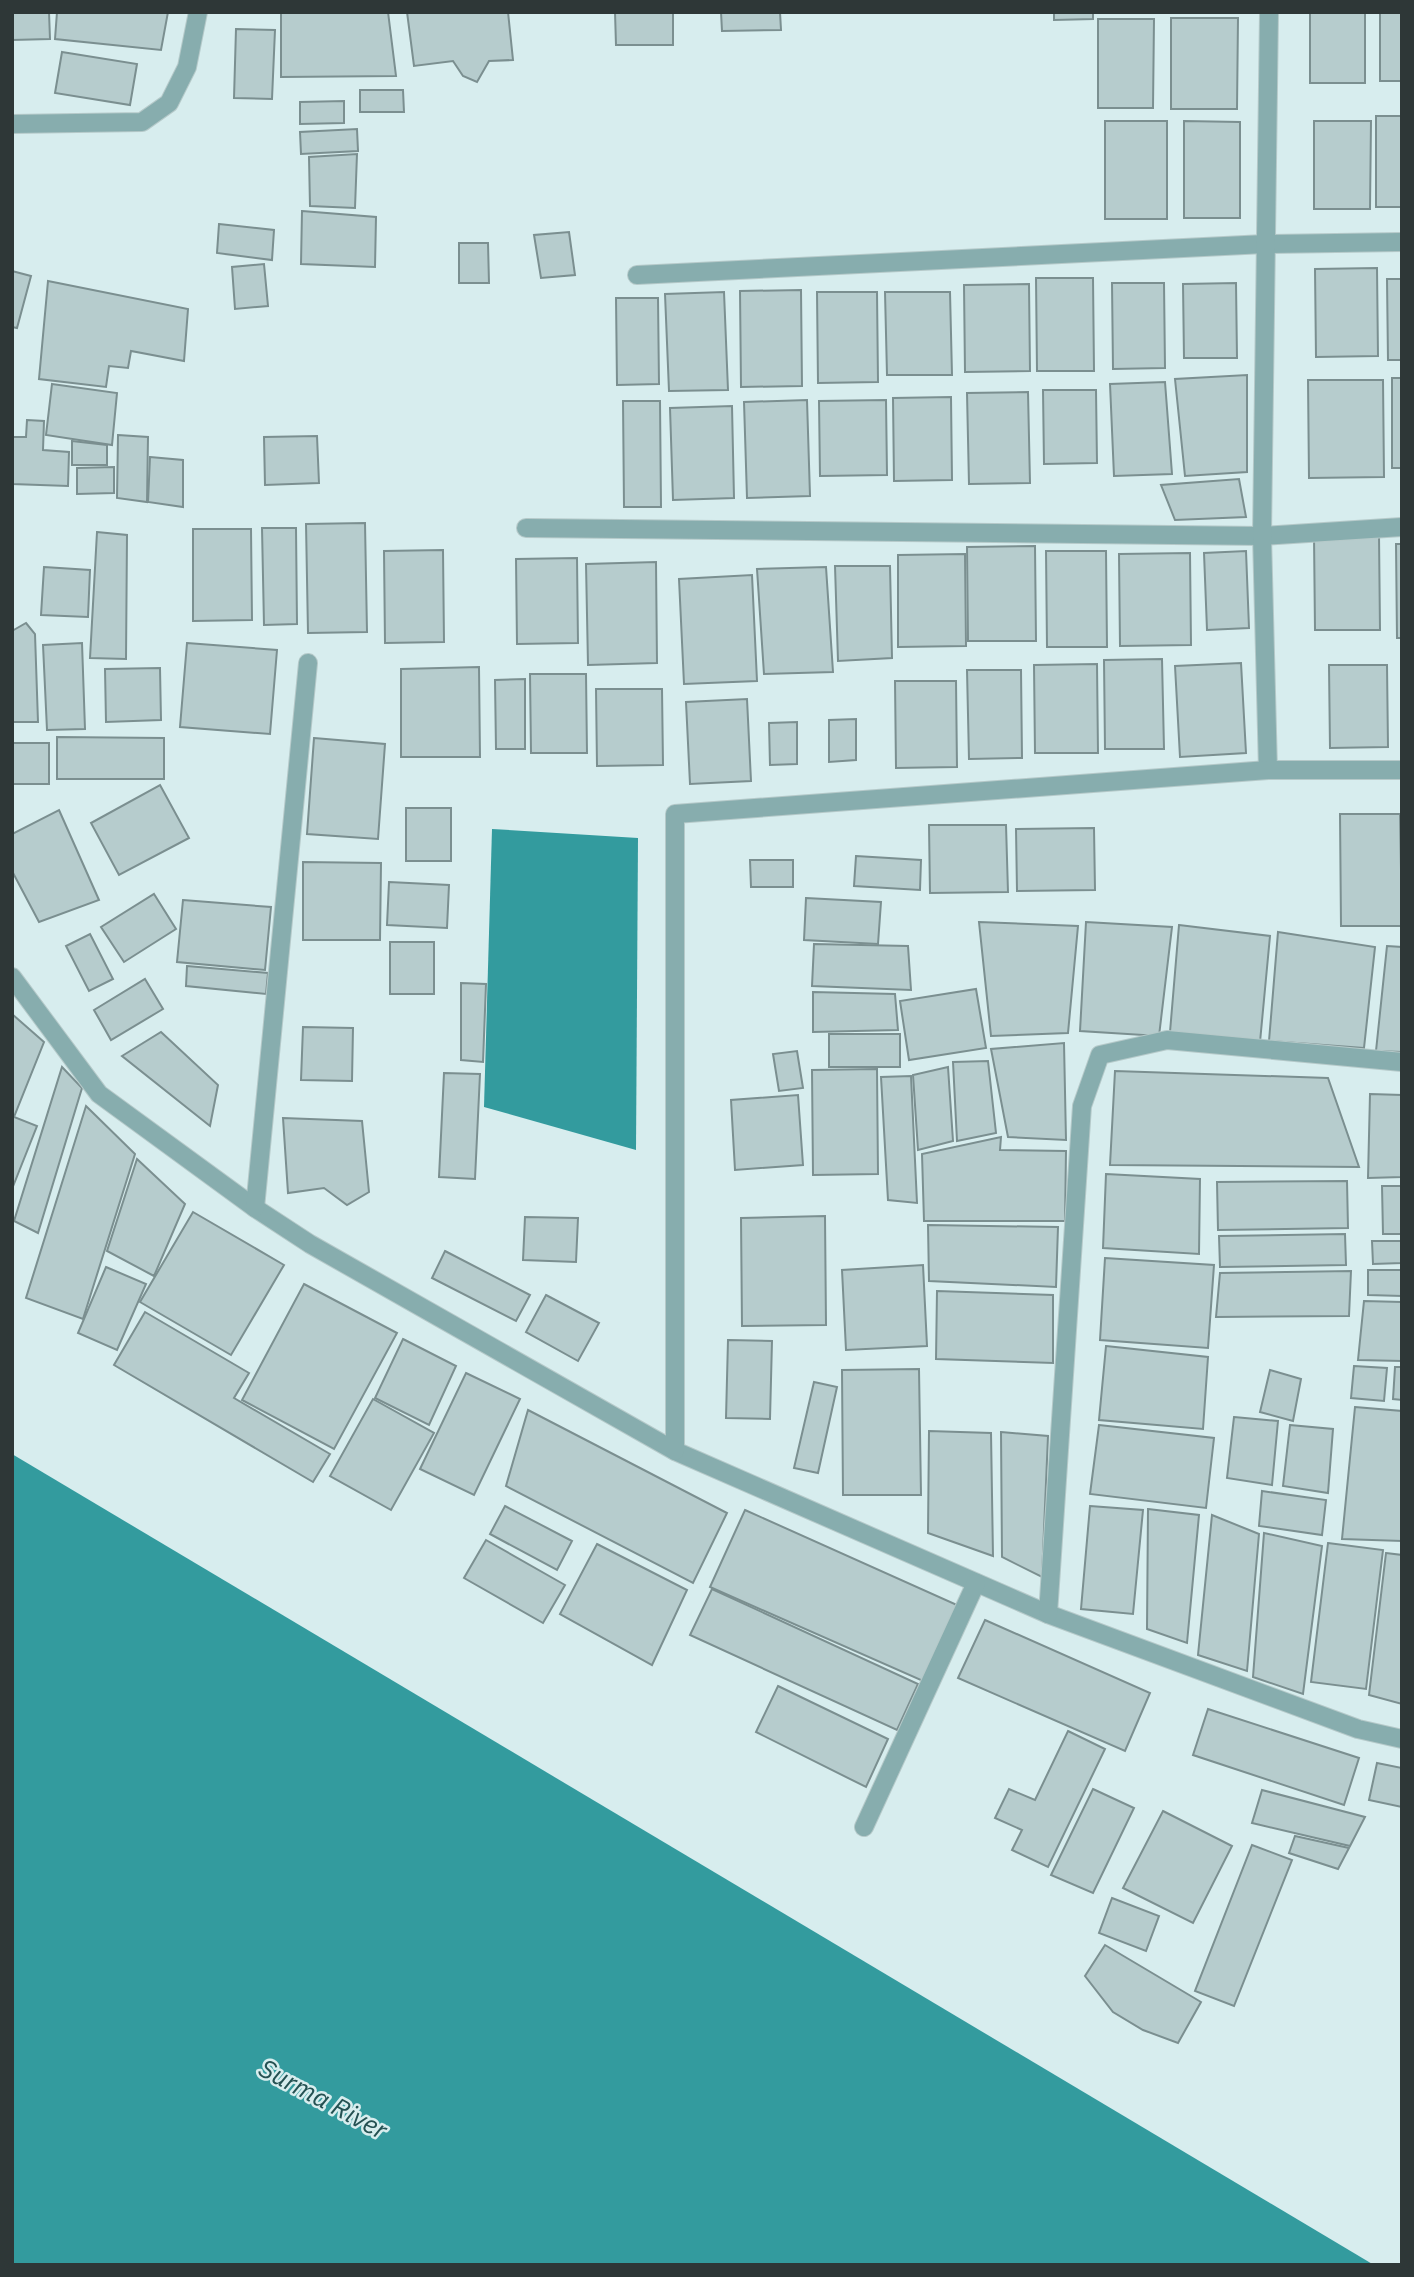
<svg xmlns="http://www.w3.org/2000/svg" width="1414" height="2277" viewBox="0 0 1414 2277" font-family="'IBM Plex Sans',sans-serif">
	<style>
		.water { fill: #339b9e }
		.building { fill: #b6cccd; stroke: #7b8f90; stroke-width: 2 }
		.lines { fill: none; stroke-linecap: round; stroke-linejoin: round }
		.street-casing { stroke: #b5c9c9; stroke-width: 20 }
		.street { stroke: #87adae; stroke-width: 18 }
		.labels { text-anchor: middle; stroke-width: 5; stroke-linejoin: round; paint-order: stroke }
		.water-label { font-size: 26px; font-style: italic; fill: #245152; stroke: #d7edee }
	</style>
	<rect width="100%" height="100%" fill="#d7edee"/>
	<g class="water">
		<path d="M492,829l146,9 -2,312 -152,-43z"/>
		<path d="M12,1454l1362,811h-1362z"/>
	</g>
	<g class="building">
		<path d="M12,12h37l1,27 -38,1z"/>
		<path d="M57,12h111l-7,38 -106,-11z"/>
		<path d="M281,12h107l8,64 -115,1z"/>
		<path d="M407,12h101l5,48 -24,1 -12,21 -14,-6 -10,-15 -39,5z"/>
		<path d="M615,12h58v33h-57z"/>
		<path d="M721,12h59l1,18 -59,1z"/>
		<path d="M1054,12h39v7l-39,1z"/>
		<rect x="1310" y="12" width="55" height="71"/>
		<rect x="1380" y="12" width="22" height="69"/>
		<path d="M1171,18h67l-1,91h-66z"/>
		<path d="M1098,19h56l-1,89h-55z"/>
		<path d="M236,29l39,1 -3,69 -38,-1z"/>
		<path d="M62,52l75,12 -7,41 -75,-12z"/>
		<path d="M360,90h43l1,22h-44z"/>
		<path d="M344,101v22l-44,1v-22z"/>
		<rect x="1376" y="116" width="26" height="91"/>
		<rect x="1105" y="121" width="62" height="98"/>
		<path d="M1184,121l56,1v96h-56z"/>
		<path d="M1314,121h57l-1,88h-56z"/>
		<path d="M357,129l1,22 -57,3 -1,-22z"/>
		<path d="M357,154l-2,54 -45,-2 -1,-49z"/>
		<path d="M302,211l74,6 -1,50 -74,-3z"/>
		<path d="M219,224l55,6 -2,30 -55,-7z"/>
		<path d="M569,232l6,43 -34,3 -7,-43z"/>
		<path d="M459,243h29l1,40h-30z"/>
		<path d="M264,264l4,42 -33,3 -3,-42z"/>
		<path d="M1377,268l1,88 -62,1 -1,-88z"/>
		<path d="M12,271l19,5 -14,52 -5,-1z"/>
		<path d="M1036,278h57l1,93h-57z"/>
		<path d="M1387,279h15v81h-14z"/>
		<path d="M48,281l140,28 -4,52 -53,-10 -3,17 -19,-2 -3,21 -67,-8z"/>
		<path d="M1112,283h52l1,85 -52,1z"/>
		<path d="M1236,283l1,75h-53l-1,-74z"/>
		<path d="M1029,284l1,87 -65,1 -1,-87z"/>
		<path d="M801,290l1,96 -61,1 -1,-96z"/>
		<path d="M724,292l4,98 -59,1 -4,-97z"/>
		<path d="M817,292h60l1,90 -60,1z"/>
		<path d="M885,292h65l2,83h-65z"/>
		<path d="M616,298h42l1,86 -42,1z"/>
		<path d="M1247,375v97l-62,4 -10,-97z"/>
		<rect x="1392" y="378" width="10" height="90"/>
		<path d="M1308,380h75l1,97 -75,1z"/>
		<path d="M1165,382l7,92 -58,2 -4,-92z"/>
		<path d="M52,384l65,9 -5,52 -66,-10z"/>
		<path d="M1043,390h53l1,73 -53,1z"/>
		<path d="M1028,392l2,91 -61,1 -2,-91z"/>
		<path d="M951,397l1,83 -58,1 -1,-83z"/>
		<path d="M807,400l3,96 -63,2 -3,-96z"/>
		<path d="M886,400l1,75 -67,1 -1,-75z"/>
		<path d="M623,401h37l1,106h-37z"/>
		<path d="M732,406l2,92 -61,2 -3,-92z"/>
		<path d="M27,420l17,1 -1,29 26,2 -1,34 -56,-2v-47h14z"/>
		<path d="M118,435l30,2 -1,65 -30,-4z"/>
		<path d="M317,436l2,47 -54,2 -1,-48z"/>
		<path d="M72,441l35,4v20h-35z"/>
		<path d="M150,457l33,3v47l-35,-5z"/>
		<path d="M114,467v26l-37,1v-26z"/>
		<path d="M1239,479l7,38 -71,3 -14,-35z"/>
		<path d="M365,523l2,109 -59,1 -2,-109z"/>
		<path d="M262,528h34l1,96 -33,1z"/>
		<path d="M193,529h58l1,91 -59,1z"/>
		<path d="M97,532l30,3 -1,124 -36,-1z"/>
		<path d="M1379,535l1,95h-65l-1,-94z"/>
		<path d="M1396,544h6v94h-5z"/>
		<path d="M1035,546l1,95h-68l-1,-94z"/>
		<path d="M443,550l1,92 -59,1 -1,-92z"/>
		<path d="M1046,551h60l1,96h-60z"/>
		<path d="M1246,551l3,77 -42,2 -3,-77z"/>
		<path d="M1190,553l1,92 -71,1 -1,-92z"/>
		<path d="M965,554l1,92 -68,1v-92z"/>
		<path d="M577,558l1,85 -61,1 -1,-85z"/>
		<path d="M656,562l1,101 -69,2 -2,-101z"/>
		<path d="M835,566h55l2,92 -54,3z"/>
		<path d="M44,567l46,3 -2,47 -47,-2z"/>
		<path d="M826,567l7,105 -69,2 -7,-105z"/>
		<path d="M752,575l5,106 -73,3 -5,-105z"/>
		<path d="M26,623l9,11 3,88h-26v-91z"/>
		<path d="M82,643l3,86 -38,1 -4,-85z"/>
		<path d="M187,643l90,7 -7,84 -90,-7z"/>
		<path d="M1162,659l2,90h-59l-1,-89z"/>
		<path d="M1241,663l5,90 -66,4 -5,-91z"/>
		<path d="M1097,664l1,89h-63l-1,-88z"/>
		<path d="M1329,665h58l1,82 -58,1z"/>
		<path d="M479,667l1,90h-79v-88z"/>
		<path d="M160,668l1,52 -55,2 -1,-53z"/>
		<path d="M967,670h54l1,88 -53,1z"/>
		<path d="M530,674h56l1,79h-56z"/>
		<path d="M525,679v70h-29l-1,-69z"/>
		<path d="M895,681h61l1,86 -61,1z"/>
		<path d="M596,689h66l1,76 -66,1z"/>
		<path d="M747,699l4,82 -61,3 -4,-82z"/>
		<path d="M856,719v41l-27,2v-42z"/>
		<path d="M797,722v42l-27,1 -1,-42z"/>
		<path d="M57,737l107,1v41h-107z"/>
		<path d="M314,738l71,6 -7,95 -71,-5z"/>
		<rect x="12" y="743" width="37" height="41"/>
		<path d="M160,785l29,53 -70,37 -28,-52z"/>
		<rect x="406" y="808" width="45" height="53"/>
		<path d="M59,810l40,90 -60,22 -27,-51v-37z"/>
		<path d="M1340,814h60l2,112h-61z"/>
		<path d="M929,825h77l2,67 -78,1z"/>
		<path d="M1094,828l1,62 -78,1 -1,-62z"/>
		<path d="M856,856l65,4 -1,30 -66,-4z"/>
		<path d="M750,860h43v27h-42z"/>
		<path d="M303,862l78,1 -1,77h-77z"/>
		<path d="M389,882l60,3 -2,43 -60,-3z"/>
		<path d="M154,894l22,35 -52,33 -23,-35z"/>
		<path d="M806,898l75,4 -3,42 -74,-4z"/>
		<path d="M183,900l88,7 -6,63 -88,-8z"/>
		<path d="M979,922l99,4 -10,107 -77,3z"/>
		<path d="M1086,922l86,5 -13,109 -79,-5z"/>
		<path d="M1179,925l91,11 -10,106 -90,-10z"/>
		<path d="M1278,932l97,15 -11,101 -95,-7z"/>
		<path d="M90,934l23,45 -24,12 -23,-45z"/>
		<rect x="390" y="942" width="44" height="52"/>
		<path d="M814,944l94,2 3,44 -99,-4z"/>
		<path d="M1387,946l15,1v105l-26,-1z"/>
		<path d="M187,966l81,7 -2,21 -80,-8z"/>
		<path d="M145,979l18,30 -52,31 -17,-30z"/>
		<path d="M461,983l25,1 -3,78 -22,-2z"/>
		<path d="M976,989l10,59 -77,12 -9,-59z"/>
		<path d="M813,992l82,2 3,36 -85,2z"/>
		<path d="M12,1014l32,28 -30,75 23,9 -25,63z"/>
		<path d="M303,1027l50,1 -1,53 -51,-1z"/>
		<path d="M161,1032l57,53 -8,41 -88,-70z"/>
		<rect x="829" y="1034" width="71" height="33"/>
		<path d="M1064,1043l2,97 -58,-3 -17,-88z"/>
		<path d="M797,1051l6,37 -24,3 -6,-37z"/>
		<path d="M988,1061l8,72 -39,8 -4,-79z"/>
		<path d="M62,1067l20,21 -44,145 -24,-12z"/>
		<path d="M948,1067l5,74 -35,9 -5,-75z"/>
		<path d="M877,1069l1,105 -65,1 -1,-105z"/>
		<path d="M1115,1071l213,7 31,89 -249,-2z"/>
		<path d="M444,1073l36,1 -5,105 -36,-2z"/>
		<path d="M911,1076l6,127 -29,-3 -7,-123z"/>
		<path d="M1370,1094l32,1v82l-34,1z"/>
		<path d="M798,1095l5,70 -68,5 -4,-70z"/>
		<path d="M86,1106l49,48 -52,165 -57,-21z"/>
		<path d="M283,1118l79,3 7,71 -22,13 -23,-17 -36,5z"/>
		<path d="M1001,1137l-1,13 66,1 -1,70h-141l-2,-67z"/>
		<path d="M137,1159l48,45 -31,72 -47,-25z"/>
		<path d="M1106,1174l94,5 -1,75 -96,-6z"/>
		<path d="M1347,1181l1,47 -130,2 -1,-48z"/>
		<path d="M1382,1186h20v48h-19z"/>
		<path d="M193,1212l91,53 -53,90 -91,-53z"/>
		<path d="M825,1216l1,109 -84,1 -1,-108z"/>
		<path d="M525,1217l53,1 -2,44 -53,-2z"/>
		<path d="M928,1225l130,2 -2,60 -127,-6z"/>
		<path d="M1345,1234l1,31 -126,2 -1,-31z"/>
		<path d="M1372,1241h30v22l-29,1z"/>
		<path d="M445,1251l85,44 -14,26 -84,-43z"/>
		<path d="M1105,1258l109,7 -6,83 -108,-8z"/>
		<path d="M923,1265l4,81 -81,4 -4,-80z"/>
		<path d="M106,1267l40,17 -29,66 -39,-17z"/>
		<path d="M1368,1270h34v26l-34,-1z"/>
		<path d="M1351,1271l-2,45 -133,1 4,-44z"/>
		<path d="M304,1284l93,49 -63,116 -92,-49z"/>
		<path d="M937,1291l116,4v68l-117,-4z"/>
		<path d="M546,1295l53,28 -21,38 -52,-29z"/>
		<path d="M1364,1301l38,1v59l-44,-1z"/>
		<path d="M145,1312l104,61 -15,25 96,56 -17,28 -199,-117z"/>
		<path d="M403,1339l53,27 -27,59 -54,-27z"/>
		<path d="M728,1340l44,1 -2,78 -44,-1z"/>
		<path d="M1106,1346l102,11 -5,72 -104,-9z"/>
		<path d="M1354,1366l33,2 -3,33 -33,-3z"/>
		<path d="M1395,1367h7v33l-9,-1z"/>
		<path d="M919,1369l2,126h-78l-1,-125z"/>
		<path d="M1270,1370l31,9 -8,42 -33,-9z"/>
		<path d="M466,1373l54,26 -46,96 -54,-26z"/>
		<path d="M814,1382l23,5 -19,86 -24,-5z"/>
		<path d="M373,1399l61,34 -43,77 -61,-34z"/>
		<path d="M1355,1407l47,4v130l-60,-2z"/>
		<path d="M528,1410l199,103 -34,70 -187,-97z"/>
		<path d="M1234,1417l44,4 -6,64 -45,-7z"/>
		<path d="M1099,1425l115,13 -8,70 -116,-14z"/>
		<path d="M1290,1425l43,4 -5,64 -45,-7z"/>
		<path d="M929,1431l62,2 2,123 -65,-23z"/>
		<path d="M1001,1432l47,4 -6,141 -40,-20z"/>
		<path d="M1262,1491l64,9 -4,35 -63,-9z"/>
		<path d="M505,1506l67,35 -15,29 -67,-36z"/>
		<path d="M1090,1506l53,4 -10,104 -52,-5z"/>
		<path d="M1148,1509l51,6 -12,128 -40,-14z"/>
		<path d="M745,1510l212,95 -34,76 -213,-94z"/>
		<path d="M1212,1515l47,19 -12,137 -49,-16z"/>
		<path d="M1264,1533l58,13 -19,148 -50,-17z"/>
		<path d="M486,1540l79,45 -22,38 -79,-45z"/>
		<path d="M1328,1543l55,7 -17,139 -55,-7z"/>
		<path d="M597,1544l90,46 -35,75 -92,-51z"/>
		<path d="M1386,1553l16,2v149l-33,-9z"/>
		<path d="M712,1589l206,95 -21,46 -207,-95z"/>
		<path d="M985,1620l165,73 -25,58 -167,-73z"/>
		<path d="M778,1686l110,53 -22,48 -110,-55z"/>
		<path d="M1208,1709l151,49 -15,47 -151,-50z"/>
		<path d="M1068,1731l37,18 -57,118 -36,-17 10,-20 -27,-12 14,-29 26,11z"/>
		<path d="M1377,1763l25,5v39l-33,-7z"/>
		<path d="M1093,1789l41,19 -41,85 -42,-18z"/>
		<path d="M1262,1790l103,27 -15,29 -98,-23z"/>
		<path d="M1163,1811l69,35 -39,77 -70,-35z"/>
		<path d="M1295,1836l54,12 -11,21 -49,-16z"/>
		<path d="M1252,1845l40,15 -58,146 -39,-15z"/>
		<path d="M1112,1898l47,18 -13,35 -47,-18z"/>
		<path d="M1105,1945l96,57 -23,41 -35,-13 -30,-18 -28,-36z"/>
	</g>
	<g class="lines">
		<defs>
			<g id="street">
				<path d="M12,124l130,-2 27,-19 18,-36 11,-55"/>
				<path d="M637,275l628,-31 137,-2"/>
				<path d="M526,528l736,8 140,-9"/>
				<path d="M1268,770l-6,-234 7,-524"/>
				<path d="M12,977l87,117 156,114 55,36 365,207 373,163 310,115 44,10"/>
				<path d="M255,1208l53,-545"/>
				<path d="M675,1451v-637l593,-44h134"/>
				<path d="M1048,1614l34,-508 18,-51 67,-15 235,22"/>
				<path d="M864,1827l112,-244"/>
			</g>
		</defs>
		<use href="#street" class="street-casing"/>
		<use href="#street" class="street"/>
	</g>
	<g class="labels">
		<g class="water-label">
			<text transform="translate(323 2099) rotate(28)" y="9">Surma River</text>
		</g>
	</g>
	<rect width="1414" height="2277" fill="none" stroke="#2e3737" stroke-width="28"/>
</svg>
